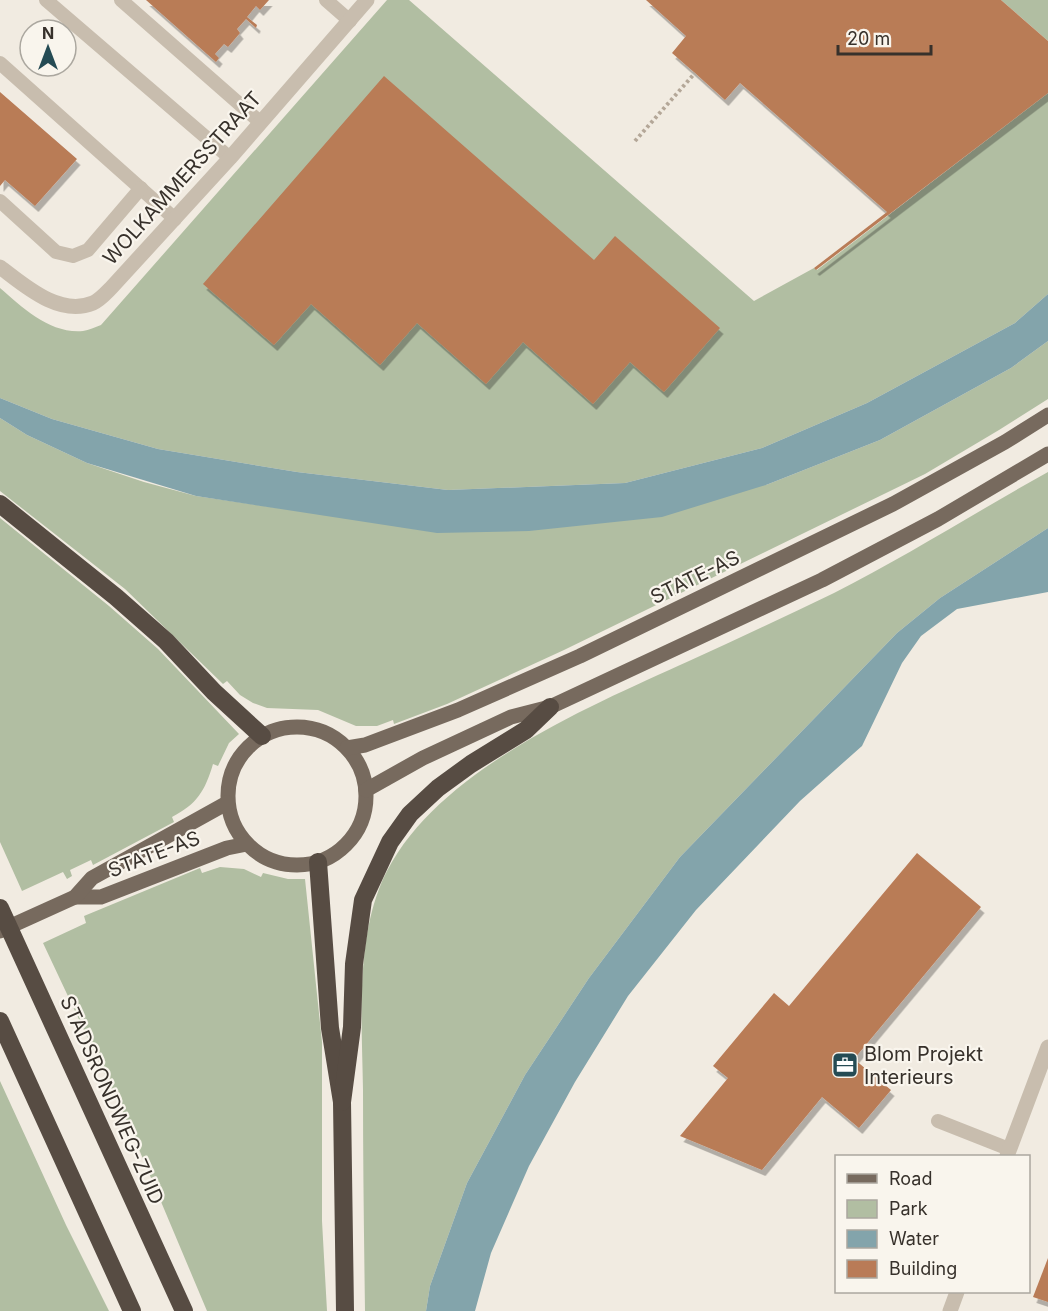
<svg xmlns="http://www.w3.org/2000/svg" width="1048" height="1311" viewBox="0 0 1048 1311" font-family="Inter,sans-serif">
	<style>
		.green { fill: #b1bea2 }
		.water { fill: #83a4ab }
		.building { fill: #b97b57; filter: url(#shadow) }
		.lines { fill: none; stroke-linecap: round; stroke-linejoin: round }
		.path { stroke: #b4a798; stroke-width: 4; stroke-dasharray: 3 3; stroke-linecap: butt }
		.lane { stroke: #c8bdae; stroke-width: 14 }
		.street { stroke: #c8bdae; stroke-width: 15 }
		.primary { stroke: #776a5e; stroke-width: 15 }
		.highway { stroke: #574c43; stroke-width: 18 }
		.labels { text-anchor: middle; stroke-width: 4.5; stroke-linejoin: round; paint-order: stroke }
		.street-label { font-size: 20px; fill: #37312b; stroke: #f9f5ed }
		.poi-label { font-size: 20px; fill: #37312b; stroke: #f9f5ed; text-anchor: start }
	</style>
	<defs>
		<filter id="shadow"><feDropShadow dx="3.5" dy="6" stdDeviation="0" flood-color="#0004"/></filter>
	</defs>
	<rect width="100%" height="100%" fill="#f1ebe1"/>
	<g class="green">
		<path d="M387,0h22l345,301 60,-33 3,2 231,-177v201l-33,29 -148,80 -105,45 -137,35 -177,7 -151,-18 -139,-23 -106,-30 -52,-21v-110c23,20 50,46 83,43 6,-1 12,-4 18,-6z"/>
		<path d="M1001,0h47v41z"/>
		<path d="M1048,341v58l-49,31 -74,44 -361,176 -117,54 -53,20 -1,-4 -16,6h-21l-38,-16 -51,-2 -14,-5 -13,-8 -13,-14 -4,3 -98,-95 -125,-98v-73l27,17 60,28 57,19 52,14 110,16 460,-27 114,-45 131,-72z"/>
		<path d="M1048,472v56l-108,70 -43,35 -217,224 -91,121 -64,97 -58,108 -37,103 -4,25h-61c-1,-74 -2,-148 -2,-221 -1,-65 -7,-140 16,-201 43,-113 207,-181 310,-228 49,-22 97,-45 145,-68 73,-37 142,-81 214,-121z"/>
		<path d="M0,518l109,88 49,43 81,85 -10,9 -11,23 -5,-2c-8,27 -16,40 -41,53l2,5 -81,43 -2,-5 -21,10 2,6 -5,3 -4,-7 -41,19 -22,-49z"/>
		<path d="M220,867l24,2 17,8 2,-4 25,6h17l17,163v179l5,90h-120l-77,-183 -87,-185 43,-20 -2,-7 116,-48 2,5z"/>
		<path d="M0,1081l66,144 43,86h-109z"/>
	</g>
	<g class="water">
		<path d="M1048,294v47l-37,27 -131,72 -114,45 -104,32 -133,14 -92,2 -241,-37 -109,-33 -60,-28 -27,-17v-20l52,21 106,30 139,23 151,18 177,-7 137,-35 105,-45 148,-80z"/>
		<path d="M1048,528v64l-91,17 -36,27 -19,27 -40,83 -62,55 -104,109 -68,86 -53,86 -46,84 -38,87 -16,58h-49l4,-25 37,-103 58,-108 64,-97 91,-121 217,-224 43,-35z"/>
	</g>
	<g class="building">
		<path d="M146,0h123l-9,10 -4,-4 -9,11 10,8 -1,3 -10,-9 -9,10 3,4 -12,14 -4,-3 -9,10 4,4 -3,4z"/>
		<path d="M646,0h355l47,41v52l-232,177 -2,-2 73,-56 -147,-129 -15,17 -30,-27 -23,-20 14,-17z"/>
		<path d="M384,76l210,184 21,-24 105,92 -56,64 -34,-30 -37,42 -70,-62 -37,42 -69,-61 -37,42 -69,-61 -37,41 -71,-61z"/>
		<path d="M0,92l77,67 -42,47 -30,-26 -5,6z"/>
		<path d="M917,853l64,54 -127,152 37,31 -32,38 -37,-31 -60,73 -82,-34 48,-58 -15,-12 61,-73 15,13z"/>
		<path d="M1048,1258v44l-15,-5z"/>
	</g>
	<g class="lines">
		<path class="path" d="M635,141l60,-68"/>
		<g class="lane">
			<path d="M46,0l184,158"/>
			<path d="M121,0l139,122"/>
			<path d="M326,0l24,21"/>
			<path d="M0,63l175,156"/>
			<path d="M0,201l56,51 17,4 15,-6 53,-62"/>
			<path d="M938,1121l71,28"/>
		</g>
		<g class="street">
			<path d="M0,267c24,18 59,50 93,36 7,-3 13,-10 18,-15l119,-130 137,-158"/>
			<path d="M1007,1156l41,-109"/>
			<path d="M950,1311l7,-19"/>
		</g>
		<g class="primary">
			<circle cx="297" cy="796" r="69"/>
			<path d="M347,748l18,-3 93,-35 122,-54 313,-152 112,-62 43,-27"/>
			<path d="M366,790l57,-32 88,-41 39,-10 272,-127 116,-61 110,-65"/>
			<path d="M75,897h26l126,-49 20,-4"/>
			<path d="M0,931l75,-34 17,-19 135,-75"/>
		</g>
		<g class="highway">
			<path d="M0,504l116,93 50,44 48,51 48,44"/>
			<path d="M318,862l12,166 12,74 3,209"/>
			<path d="M0,908l184,403"/>
			<path d="M0,1021l132,290"/>
			<path d="M342,1102l10,-75 2,-63 9,-64 27,-58 20,-28 28,-26 33,-24 55,-34 24,-23"/>
		</g>
	</g>
	<defs>
		<symbol id="office-square" viewBox="-11 -11 22 22"><rect x="-9" y="-9" width="18" height="18" rx="4" fill="#254b54" stroke="#f9f5ed"/><path d="M-6-3h4V-5.5h4V-3h4V5H-6ZM-1-4.5V-3h2v-1.5ZM-6 0V1H6V0Z" fill="#fff"/></symbol>
	</defs>
	<g fill-rule="evenodd">
		<use href="#office-square" x="830" y="1050" width="30" height="30"/>
	</g>
	<g class="labels">
		<g class="street-label">
			<text transform="translate(182 178) rotate(-48)" y="7">WOLKAMMERSSTRAAT</text>
			<text transform="translate(695 577) rotate(-26)" y="7">STATE-AS</text>
			<text transform="translate(154 854) rotate(-21)" y="7">STATE-AS</text>
			<text transform="translate(112 1100) rotate(66)" y="7">STADSRONDWEG-ZUID</text>
		</g>
		<g class="poi-label">
			<text x="864" y="1061">Blom Projekt<tspan x="864" dy="23">Interieurs</tspan></text>
		</g>
	</g>
	<rect x="835" y="1155" width="195" height="138" fill="#f9f5ed" stroke="#aba79f" stroke-width="1.5"/>
	<rect x="847" y="1174" width="30" height="9" fill="#776a5e" stroke="#aba79f" stroke-width="1.5"/>
	<text x="889" y="1185" font-size="18" fill="#37312b">Road</text>
	<rect x="847" y="1200" width="30" height="18" fill="#b1bea2" stroke="#aba79f" stroke-width="1.5"/>
	<text x="889" y="1215" font-size="18" fill="#37312b">Park</text>
	<rect x="847" y="1230" width="30" height="18" fill="#83a4ab" stroke="#aba79f" stroke-width="1.5"/>
	<text x="889" y="1245" font-size="18" fill="#37312b">Water</text>
	<rect x="847" y="1260" width="30" height="18" fill="#b97b57" stroke="#aba79f" stroke-width="1.5"/>
	<text x="889" y="1275" font-size="18" fill="#37312b">Building</text>
	<g transform="translate(48 48)"><circle r="28" fill="#f9f5ed" stroke="#aba79f" stroke-width="1.5"/>
	<path d="M0-4.5L10 22L0 15L-10 22Z" fill="#254b54"/>
	<text y="-9" font-size="16" font-weight="bold" text-anchor="middle" fill="#37312b">N</text>
	</g>
	<path d="M838 45v9h93v-9" fill="none" stroke="#37312b" stroke-width="3"/>
	<text x="847" y="45" font-size="18" fill="#37312b" stroke="#f9f5ed" stroke-width="4.5" paint-order="stroke">20 m</text>
</svg>
